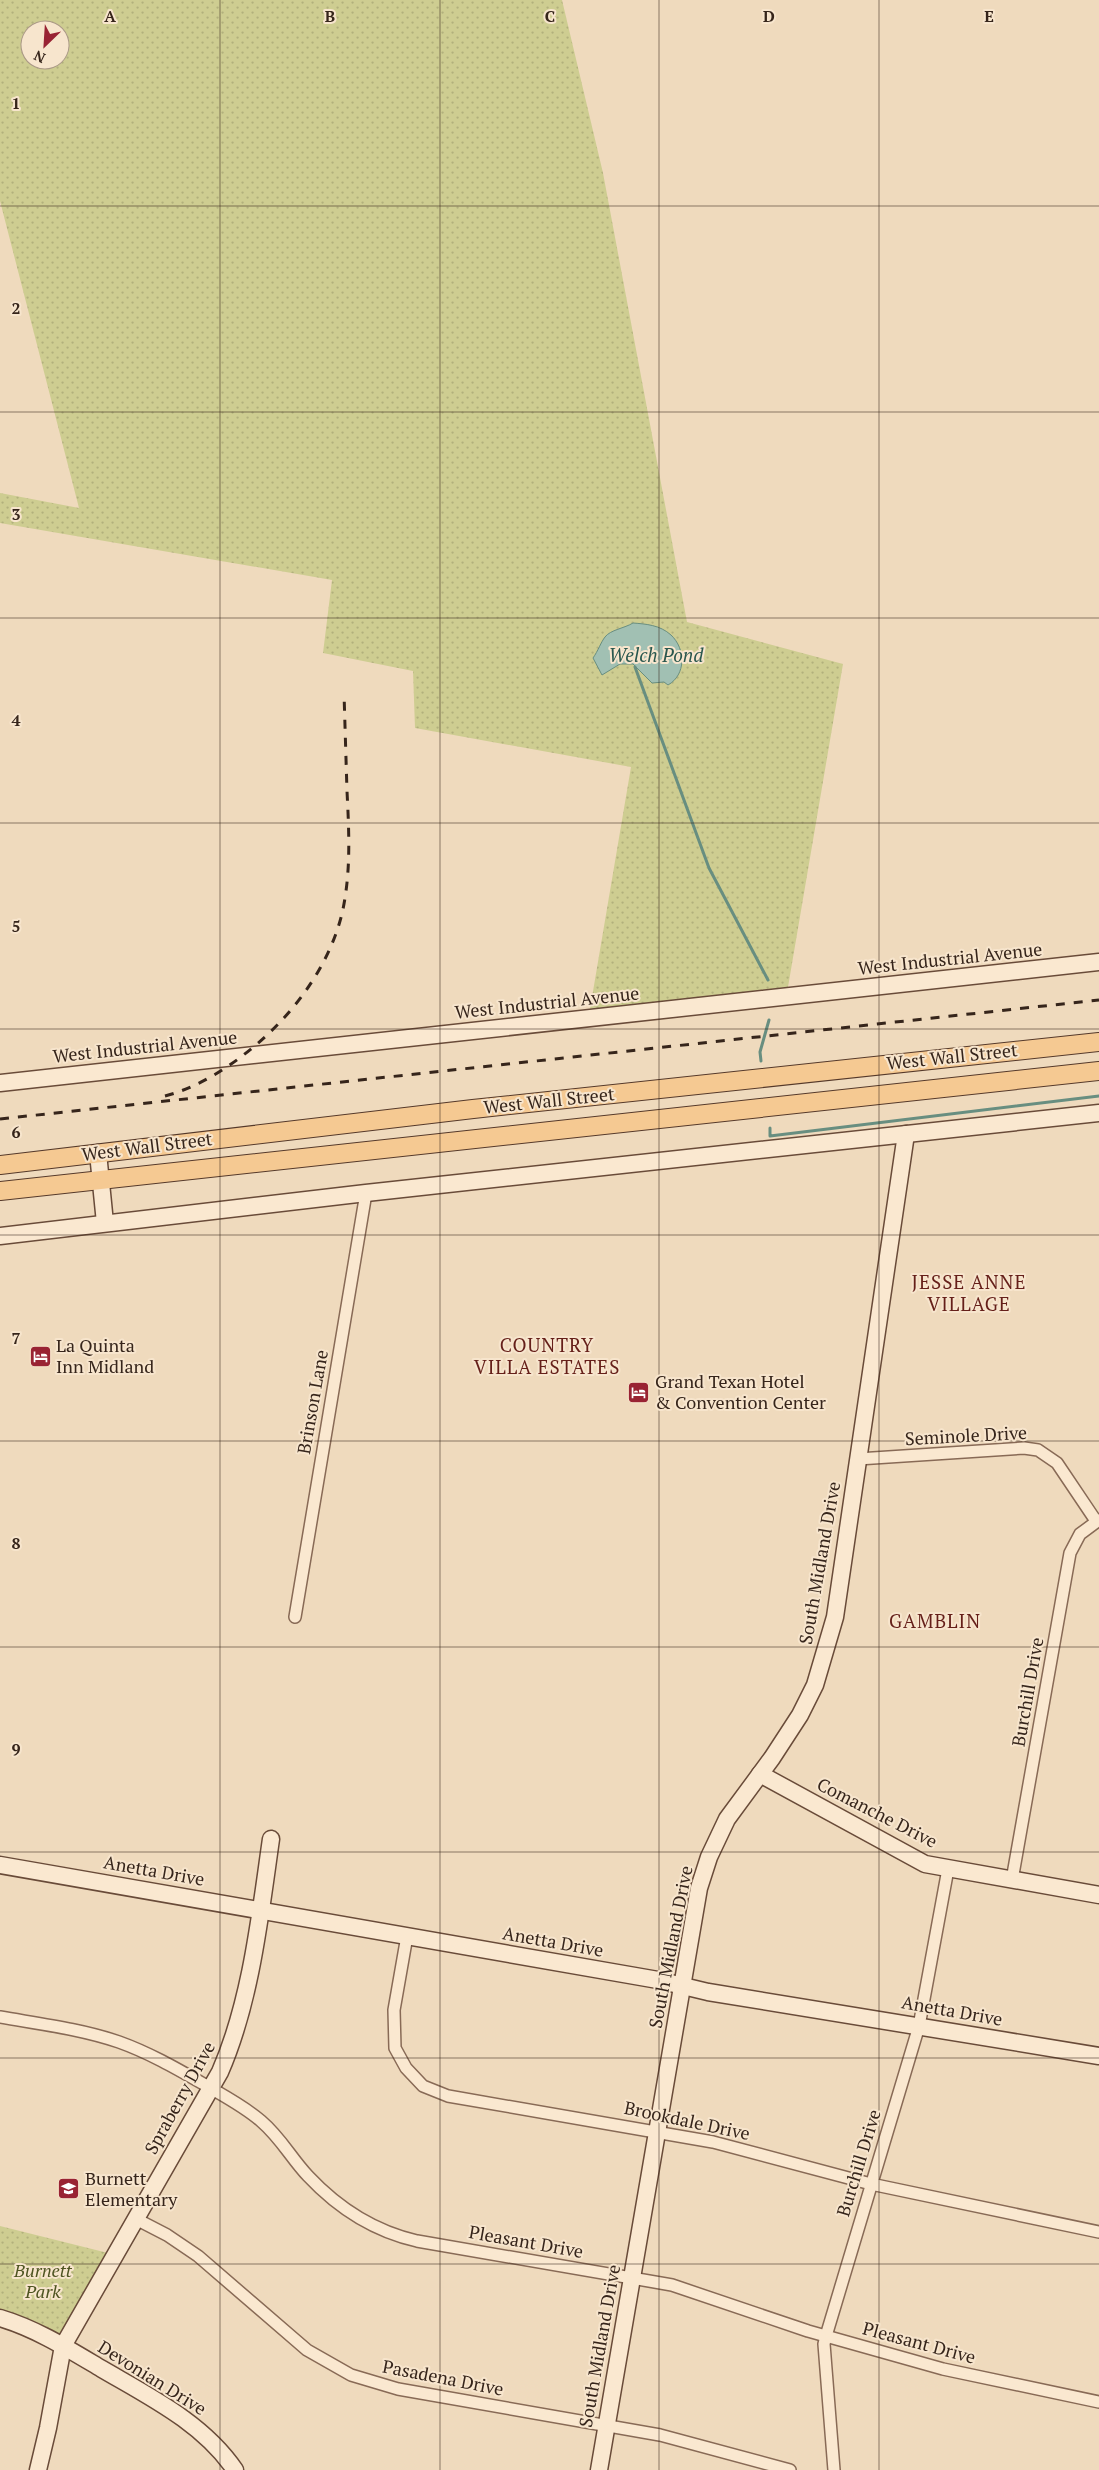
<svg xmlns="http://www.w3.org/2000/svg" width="1099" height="2470" viewBox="0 0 1099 2470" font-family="'PT Serif',serif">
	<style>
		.park { fill: url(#park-dots); fill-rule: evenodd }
		.water { fill: #a1c0b3; stroke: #688e80 }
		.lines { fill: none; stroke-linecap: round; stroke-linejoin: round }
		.stream { stroke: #688e80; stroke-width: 3 }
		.street-casing { stroke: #886a56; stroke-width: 14 }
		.secondary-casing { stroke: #694b39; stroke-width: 19 }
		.primary-casing { stroke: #55392a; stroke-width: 20 }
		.street { stroke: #fae8d0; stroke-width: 11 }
		.secondary { stroke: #fae8d0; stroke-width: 16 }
		.primary { stroke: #f5c992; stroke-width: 18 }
		.rail { stroke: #36251b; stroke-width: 3; stroke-dasharray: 9 9; stroke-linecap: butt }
		.grid { fill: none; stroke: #36251b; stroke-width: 1; stroke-opacity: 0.55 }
		.labels { text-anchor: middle; stroke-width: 4; stroke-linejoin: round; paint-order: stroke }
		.street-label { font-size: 18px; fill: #36251b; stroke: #f7e5cd }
		.poi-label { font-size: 18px; fill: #36251b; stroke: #f7e5cd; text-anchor: start }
		.park-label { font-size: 18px; font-style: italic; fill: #4e5421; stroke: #f7e5cd }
		.water-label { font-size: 19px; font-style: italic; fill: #29574e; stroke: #f7e5cd }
		.neighbourhood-label { font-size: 19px; letter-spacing: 1px; fill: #651f19; stroke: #f7e5cd }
		.grid-label { font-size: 16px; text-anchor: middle; font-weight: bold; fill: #36251b; stroke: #f7e5cd; stroke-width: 4; stroke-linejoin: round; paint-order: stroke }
	</style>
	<defs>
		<pattern id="park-dots" width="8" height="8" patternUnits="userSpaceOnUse" patternTransform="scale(1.25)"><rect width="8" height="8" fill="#cecd91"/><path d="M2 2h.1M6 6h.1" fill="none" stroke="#b2b07c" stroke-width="1.8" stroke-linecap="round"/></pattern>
	</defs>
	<rect width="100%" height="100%" fill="#efdabd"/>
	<g class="park">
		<path d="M0,0h562l41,173 84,449 156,42 -55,323 -198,22 41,-242 -216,-39 -2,-57 -90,-18 9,-73 -332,-57v-30l79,15 -79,-307zM30,30h30v30h-30z"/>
		<path d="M0,2226l108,27 -48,85 -60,-18z"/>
	</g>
	<path class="water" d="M633,623c13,1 27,2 38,12 15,14 15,40 -3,50l-4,-3 -12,1 -19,-19h-13l-18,11 -9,-17c5,-7 8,-16 12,-21 5,-7 20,-9 28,-14z"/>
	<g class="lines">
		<g class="stream">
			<path d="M635,667l74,201 59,112"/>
			<path d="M761,1061l-1,-9 9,-32"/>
			<path d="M770,1128v8l329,-40"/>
		</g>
		<defs>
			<g id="street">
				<path d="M858,1459l166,-11 14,2 19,13 39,58"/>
				<path d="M295,1617l71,-424"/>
				<path d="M1012,1880l58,-327 10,-19 19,-14"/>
				<path d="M407,1936l-13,74 1,38 11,20 17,18 25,10 265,46 158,42 228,48"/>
				<path d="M0,2017c40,7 81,12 119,25 31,11 60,28 88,44 19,11 38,21 54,35 20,17 30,37 47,55 30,32 65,55 109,65l255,44 136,46 135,38 156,33"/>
				<path d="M136,2219l31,16 31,21 109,94 44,25 47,14 262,46 130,35"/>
				<path d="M834,2470l-10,-126 2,-8 93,-310 29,-157"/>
			</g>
			<g id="secondary">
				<path d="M0,1083l1099,-121"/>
				<path d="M98,1153l7,70"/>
				<path d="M0,1236l366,-43 733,-80"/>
				<path d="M760,1774l165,90 174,31"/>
				<path d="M0,1865l658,115 50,12 391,64"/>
				<path d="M0,2318c37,11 70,32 102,51 48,28 101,54 133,101"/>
				<path d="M38,2470l10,-42 15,-82 157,-274c31,-71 40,-156 51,-233"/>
				<path d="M599,2470l100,-582 10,-31 18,-38 45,-61 28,-43 15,-30 20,-68 71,-483"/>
			</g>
			<g id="primary">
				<path d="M0,1165l473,-56 626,-67"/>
				<path d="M0,1191l1099,-120"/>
			</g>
		</defs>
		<use href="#street" class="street-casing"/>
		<use href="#secondary" class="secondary-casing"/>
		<use href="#primary" class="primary-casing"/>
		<use href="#street" class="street"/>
		<use href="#secondary" class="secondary"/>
		<use href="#primary" class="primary"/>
		<g class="rail">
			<path d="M165,1096c34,-9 65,-29 92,-52 40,-34 75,-83 86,-135 8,-39 6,-78 4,-118 -1,-32 -2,-65 -3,-98"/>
			<path d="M0,1119l1099,-119"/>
		</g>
	</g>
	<path class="grid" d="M220,0v2470M440,0v2470M659,0v2470M879,0v2470M0,206h1099M0,412h1099M0,618h1099M0,823h1099M0,1029h1099M0,1235h1099M0,1441h1099M0,1647h1099M0,1852h1099M0,2058h1099M0,2264h1099"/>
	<defs>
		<symbol id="hotel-square" viewBox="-11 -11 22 22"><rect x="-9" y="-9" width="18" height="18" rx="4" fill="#992333" stroke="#f7e5cd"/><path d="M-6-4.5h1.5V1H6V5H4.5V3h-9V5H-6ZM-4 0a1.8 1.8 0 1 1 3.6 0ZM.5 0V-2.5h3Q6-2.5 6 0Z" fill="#fff"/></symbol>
		<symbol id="school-square" viewBox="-11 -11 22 22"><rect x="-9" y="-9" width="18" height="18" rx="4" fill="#992333" stroke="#f7e5cd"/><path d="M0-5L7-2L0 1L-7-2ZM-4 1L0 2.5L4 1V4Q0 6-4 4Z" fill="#fff"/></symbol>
	</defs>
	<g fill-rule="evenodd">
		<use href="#hotel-square" x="28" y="1344" width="25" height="25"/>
		<use href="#hotel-square" x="626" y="1380" width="25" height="25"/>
		<use href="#school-square" x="56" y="2176" width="25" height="25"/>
	</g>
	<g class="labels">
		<g class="street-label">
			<text transform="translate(950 959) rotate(-6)" y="6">West Industrial Avenue</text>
			<text transform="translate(547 1003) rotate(-6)" y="6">West Industrial Avenue</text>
			<text transform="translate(145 1047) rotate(-6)" y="6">West Industrial Avenue</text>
			<text transform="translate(952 1057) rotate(-6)" y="6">West Wall Street</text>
			<text transform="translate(549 1101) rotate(-6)" y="6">West Wall Street</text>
			<text transform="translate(147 1147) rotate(-7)" y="6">West Wall Street</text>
			<text transform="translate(313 1402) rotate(-80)" y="6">Brinson Lane</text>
			<text transform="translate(966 1436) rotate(-3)" y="6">Seminole Drive</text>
			<text transform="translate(820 1563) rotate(-80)" y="6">South Midland Drive</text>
			<text transform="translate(1028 1692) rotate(-80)" y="6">Burchill Drive</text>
			<text transform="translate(877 1813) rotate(27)" y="6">Comanche Drive</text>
			<text transform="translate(154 1871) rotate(10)" y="6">Anetta Drive</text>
			<text transform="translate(553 1942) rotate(10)" y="6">Anetta Drive</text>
			<text transform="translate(671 1947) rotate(-79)" y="6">South Midland Drive</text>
			<text transform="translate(952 2011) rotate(10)" y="6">Anetta Drive</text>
			<text transform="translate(180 2098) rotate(-61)" y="6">Spraberry Drive</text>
			<text transform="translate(687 2121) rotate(12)" y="6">Brookdale Drive</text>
			<text transform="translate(859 2163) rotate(-73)" y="6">Burchill Drive</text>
			<text transform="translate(526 2242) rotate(10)" y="6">Pleasant Drive</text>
			<text transform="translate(919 2343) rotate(15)" y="6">Pleasant Drive</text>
			<text transform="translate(600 2346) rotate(-80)" y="6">South Midland Drive</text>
			<text transform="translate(152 2378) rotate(32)" y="6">Devonian Drive</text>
			<text transform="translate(443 2378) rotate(11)" y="6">Pasadena Drive</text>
		</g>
		<g class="poi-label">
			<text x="56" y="1352">La Quinta<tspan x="56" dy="21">Inn Midland</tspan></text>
			<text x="655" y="1388">Grand Texan Hotel<tspan x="655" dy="21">&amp; Convention Center</tspan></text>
			<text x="85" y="2185">Burnett<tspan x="85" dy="21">Elementary</tspan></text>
		</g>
		<g class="park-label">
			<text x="43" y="2277">Burnett<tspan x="43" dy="21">Park</tspan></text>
		</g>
		<g class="water-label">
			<text x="656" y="662">Welch Pond</text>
		</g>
		<g class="neighbourhood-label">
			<text x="969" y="1289">JESSE ANNE<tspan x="969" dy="22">VILLAGE</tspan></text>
			<text x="547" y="1352">COUNTRY<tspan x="547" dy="22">VILLA ESTATES</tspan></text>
			<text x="935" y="1628">GAMBLIN</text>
		</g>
	</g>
	<g class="grid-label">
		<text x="110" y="22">A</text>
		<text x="330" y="22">B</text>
		<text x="550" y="22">C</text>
		<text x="769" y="22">D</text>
		<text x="989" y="22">E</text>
		<text x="16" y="109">1</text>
		<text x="16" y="314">2</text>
		<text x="16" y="520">3</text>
		<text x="16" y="726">4</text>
		<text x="16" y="932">5</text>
		<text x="16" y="1138">6</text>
		<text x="16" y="1344">7</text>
		<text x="16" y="1549">8</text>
		<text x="16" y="1755">9</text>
	</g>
	<g transform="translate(45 45) rotate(205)"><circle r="24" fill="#f7e5cd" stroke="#aa9886"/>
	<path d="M0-4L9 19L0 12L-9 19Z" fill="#992333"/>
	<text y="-8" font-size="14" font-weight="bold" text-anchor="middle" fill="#36251b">N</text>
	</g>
</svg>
